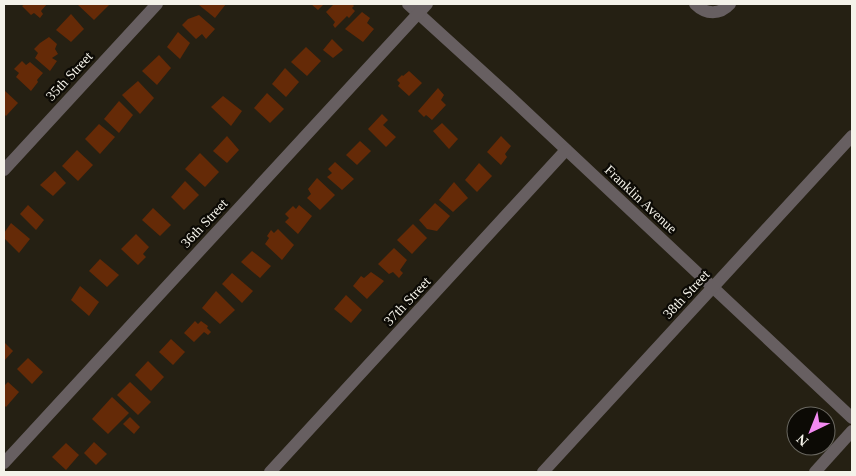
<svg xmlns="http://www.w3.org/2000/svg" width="856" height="476" viewBox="0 0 856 476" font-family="Georgia,serif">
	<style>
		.building { fill: #652a07 }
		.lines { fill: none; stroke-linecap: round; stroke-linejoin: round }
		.minor { stroke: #675f61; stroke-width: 12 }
		.labels { text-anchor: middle; stroke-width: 4.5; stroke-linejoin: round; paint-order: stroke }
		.street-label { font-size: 14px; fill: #f4f2e9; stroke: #0c0a05 }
	</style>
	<rect width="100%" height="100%" fill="#252013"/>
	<g class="building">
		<path d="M25,4h22l-6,7 2,3 -3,4 -6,-5 -3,2 -9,-9z"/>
		<path d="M77,4h33l-16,16z"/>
		<path d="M201,4h25l-11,14 -16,-13z"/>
		<path d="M311,4h13l-6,6z"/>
		<path d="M334,4h18l2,2 -2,2 3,3 -6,7 -2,-2 -12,12 -2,-3 2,-3 -9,-10z"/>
		<path d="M362,12l8,6 -3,5 7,6 -11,13 -18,-13z"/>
		<path d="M71,14l13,15 -13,13 -15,-12z"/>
		<path d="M199,15l16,14 -9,10 -4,-5 -6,5 -14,-14 6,-6z"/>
		<path d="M178,32l12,11 -10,16 -13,-12z"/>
		<path d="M49,37l8,7 -2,5 3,5 -6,4 5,3 -7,10 -15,-13 3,-5 -4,-4 6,-6z"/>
		<path d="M332,39l11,11 -10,8 -10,-8z"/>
		<path d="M306,47l15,14 -14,15 -16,-14z"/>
		<path d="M159,55l12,13 -14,17 -15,-14z"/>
		<path d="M22,61l4,4 4,-3 13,11 -6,7 1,2 -7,9 -15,-14 3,-4 -5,-4z"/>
		<path d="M285,68l14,14 -13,15 -14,-13z"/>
		<path d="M409,71l13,12 -13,13 -11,-10 2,-3 -3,-3 5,-5 1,1z"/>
		<path d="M138,81l16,17 -14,16 -18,-19z"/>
		<path d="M438,88l6,7 -3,5 5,5 -14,15 -6,-5 -2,2 -6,-6z"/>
		<path d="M4,90l14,13 -12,13 -2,-2z"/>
		<path d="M267,93l17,16 -14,14 -16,-15z"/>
		<path d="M223,96l19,15 -11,15 -20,-19z"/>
		<path d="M119,101l14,14 -14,18 -15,-14z"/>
		<path d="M382,114l6,6 -5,5 13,12 -10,10 -18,-18z"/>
		<path d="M442,123l16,16 -9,10 -16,-18z"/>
		<path d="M99,124l16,13 -15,17 -15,-15z"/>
		<path d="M227,136l12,14 -12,13 -14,-12z"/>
		<path d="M501,136l10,10 -6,8 2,3 -6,8 -14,-13z"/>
		<path d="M360,141l11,10 -14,14 -11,-10z"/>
		<path d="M77,150l16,15 -15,16 -16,-15z"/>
		<path d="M200,153l19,19 -14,15 -20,-18z"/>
		<path d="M335,162l19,17 -12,11 -15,-13 5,-4 -4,-4z"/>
		<path d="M479,163l13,13 -15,16 -12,-12z"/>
		<path d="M55,171l11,12 -13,13 -13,-11z"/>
		<path d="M317,178l18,17 -15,15 -13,-12 4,-4 -3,-5z"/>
		<path d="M185,181l14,14 -15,15 -13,-13z"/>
		<path d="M454,182l14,16 -15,14 -14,-12z"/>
		<path d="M435,203l15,13 -13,15 -10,-2 -8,-9z"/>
		<path d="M28,205l16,15 -8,10 -16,-16z"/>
		<path d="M299,205l13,11 -14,18 -13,-12 4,-4 -4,-4 8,-8 3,3z"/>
		<path d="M153,208l18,17 -11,11 -18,-16z"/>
		<path d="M11,223l19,16 -11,14 -15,-15v-5z"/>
		<path d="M413,224l14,14 -15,16 -15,-14z"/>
		<path d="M278,229l16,16 -12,15 -17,-16 4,-6 -2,-2 4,-6 3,3z"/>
		<path d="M136,234l13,13 -6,7 3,3 -8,8 -17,-16z"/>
		<path d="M394,248l13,12 -7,10 3,3 -4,5 -6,-6 -4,2 -11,-10z"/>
		<path d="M252,251l4,3 15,12 -11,12 -19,-16z"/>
		<path d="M100,259l19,16 -12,12 -18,-16z"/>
		<path d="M371,272l13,9 -17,18 -14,-13 8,-10 3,2z"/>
		<path d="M232,273l21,18 -11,12 -20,-19z"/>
		<path d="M80,286l19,16 -10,14 -18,-16z"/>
		<path d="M216,291l19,19 -15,14 -18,-16z"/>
		<path d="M346,295l16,15 -11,13 -17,-14z"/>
		<path d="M195,321l3,3 3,-3 7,5 -1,2 4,4 -3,3 -4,-3 -10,10 -10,-9z"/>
		<path d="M171,339l14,13 -12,13 -14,-13z"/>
		<path d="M4,342l9,9 -9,10z"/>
		<path d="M28,358l15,14 -11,12 -15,-15z"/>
		<path d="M148,361l16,16 -13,14 -16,-16z"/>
		<path d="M8,382l11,10 -13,15 -2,-2v-19z"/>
		<path d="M130,382l21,20 -13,13 -21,-20z"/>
		<path d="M112,397l17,16 -21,21 -16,-15z"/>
		<path d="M130,417l10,10 -6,7 -11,-10z"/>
		<path d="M94,442l13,12 -11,11 -12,-12z"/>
		<path d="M66,443l13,12 -13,15 -14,-13z"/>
	</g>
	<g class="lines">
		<g class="minor">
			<path d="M408,4l101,92 343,322"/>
			<path d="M695,4c11,11 25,11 35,0"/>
			<path d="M4,170l153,-166"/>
			<path d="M4,463l423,-459"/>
			<path d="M270,472l296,-322"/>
			<path d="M543,472l309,-336"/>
			<path d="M815,472l37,-41"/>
		</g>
	</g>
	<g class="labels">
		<g class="street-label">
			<text transform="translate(69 76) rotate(-47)" y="5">35th Street</text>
			<text transform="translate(641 199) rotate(43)" y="5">Franklin Avenue</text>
			<text transform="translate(204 223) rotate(-47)" y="5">36th Street</text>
			<text transform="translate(686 294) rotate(-47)" y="5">38th Street</text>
			<text transform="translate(407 301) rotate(-47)" y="5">37th Street</text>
		</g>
	</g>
	<rect width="856" height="476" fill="none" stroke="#f4f2e9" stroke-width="10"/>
	<g transform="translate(811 431) rotate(223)"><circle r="24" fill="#0c0a05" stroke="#696760"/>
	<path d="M0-4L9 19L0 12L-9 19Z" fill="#f38af2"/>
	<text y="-8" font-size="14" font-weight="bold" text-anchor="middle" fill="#f4f2e9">N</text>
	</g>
</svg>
